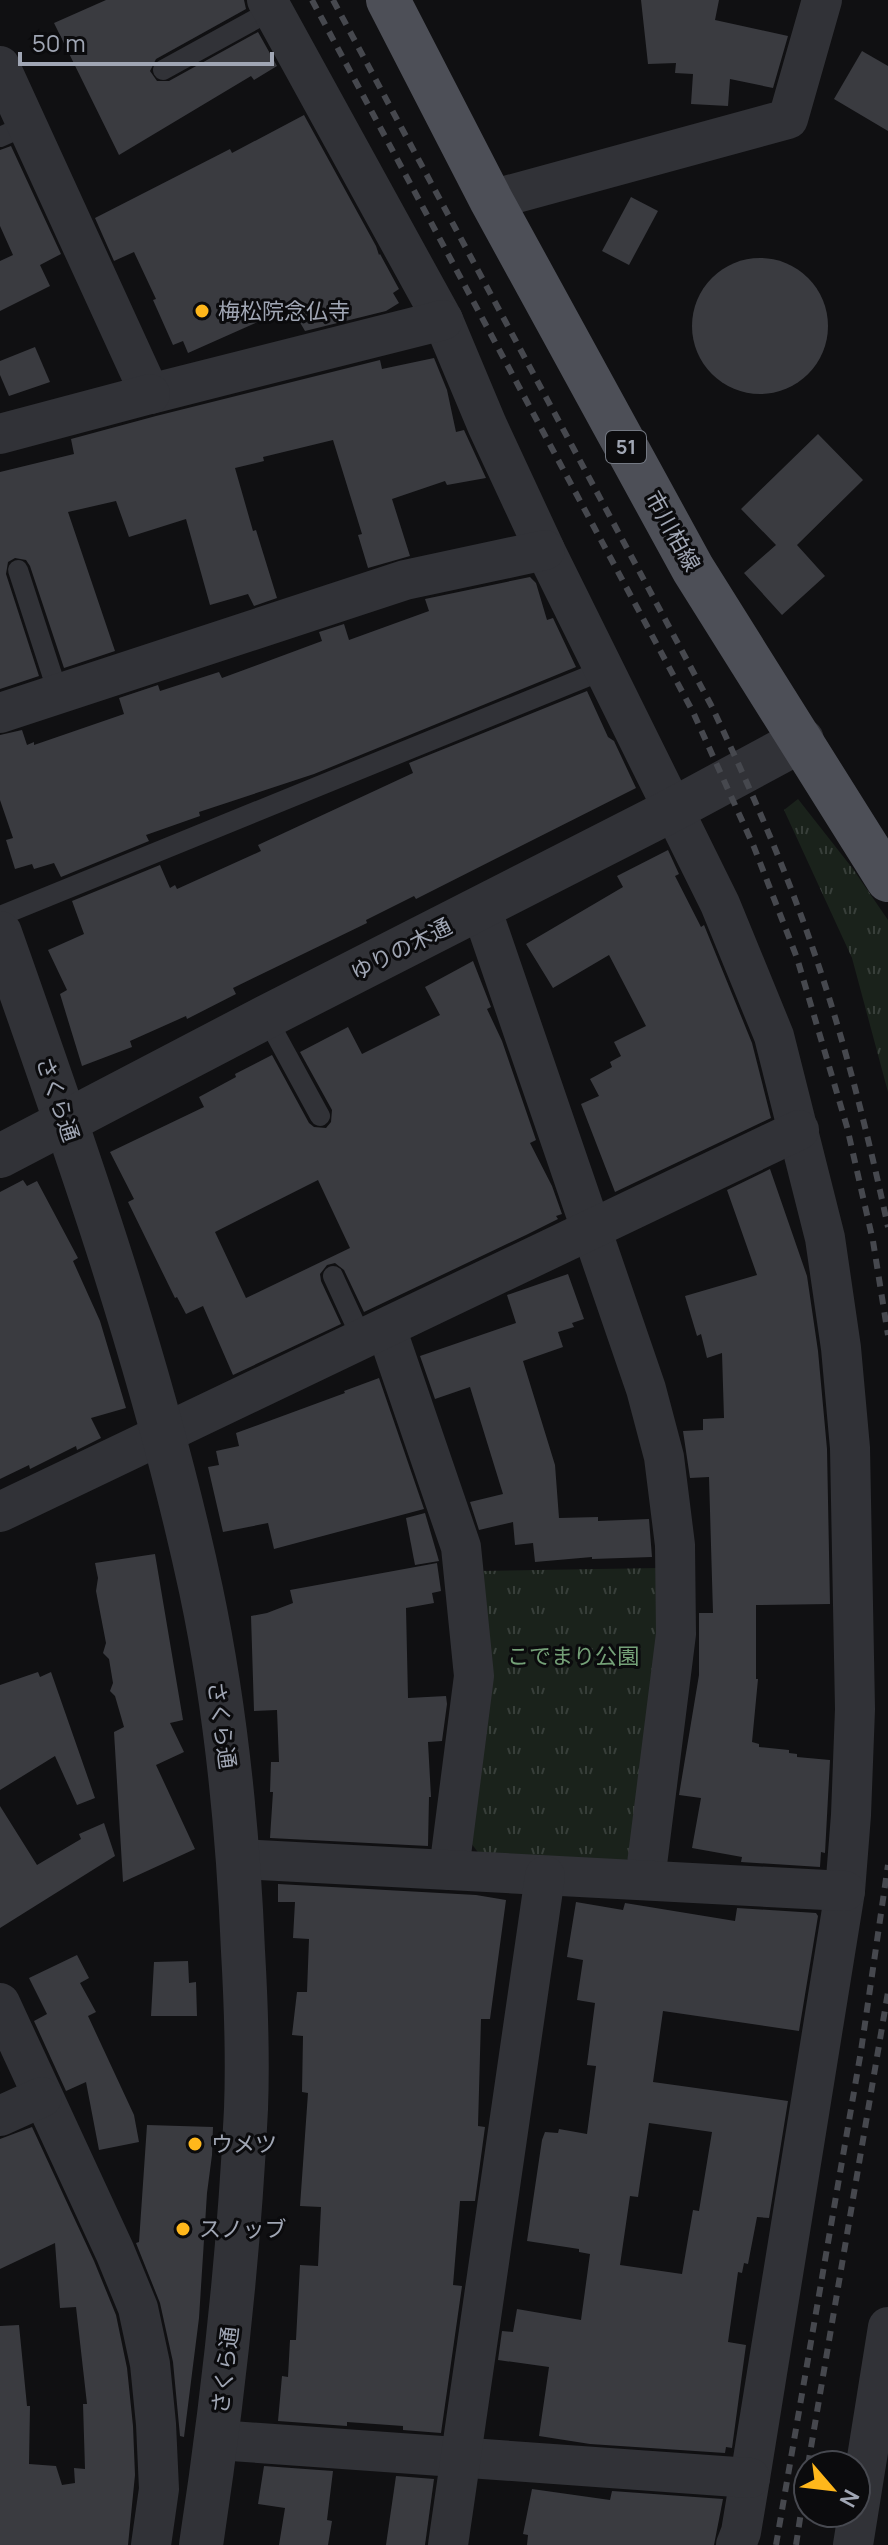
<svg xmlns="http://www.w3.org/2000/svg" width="888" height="2545" viewBox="0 0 888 2545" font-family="Manrope,'Noto Sans JP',sans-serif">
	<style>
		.park { fill: url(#park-tufts) }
		.building { fill: #3a3b40; fill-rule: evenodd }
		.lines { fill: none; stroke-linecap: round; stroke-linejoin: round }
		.service { stroke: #313237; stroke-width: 20 }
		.minor { stroke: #313237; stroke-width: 40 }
		.tertiary { stroke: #313237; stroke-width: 44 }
		.primary { stroke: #4d4f57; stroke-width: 44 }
		.rail { stroke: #46484e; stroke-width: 6; stroke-dasharray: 10 8; stroke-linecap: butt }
		.poi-dot { fill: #ffb71b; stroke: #0b0b0d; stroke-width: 3 }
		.labels { text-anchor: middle; stroke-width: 6; stroke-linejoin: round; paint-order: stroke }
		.shield { fill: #0b0b0d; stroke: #737882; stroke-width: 2 }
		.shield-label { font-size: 20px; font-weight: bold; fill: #a0a6b4 }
		.poi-label { font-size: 22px; fill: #a0a6b4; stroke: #0b0b0d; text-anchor: start }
		.street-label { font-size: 22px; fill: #a0a6b4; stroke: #0b0b0d }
		.park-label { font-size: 22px; fill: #75a178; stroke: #0b0b0d }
	</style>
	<defs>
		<pattern id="park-tufts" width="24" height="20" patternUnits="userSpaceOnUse" patternTransform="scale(2)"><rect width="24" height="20" fill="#1a221b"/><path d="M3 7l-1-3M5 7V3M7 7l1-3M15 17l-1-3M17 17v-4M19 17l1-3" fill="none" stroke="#383f3a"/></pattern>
	</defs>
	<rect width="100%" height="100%" fill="#101012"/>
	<g class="park">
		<path d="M798,799l55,70 35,51v172l-36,-134 -68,-148z"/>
		<path d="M659,1568l2,45 -27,239 -10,11 -144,-8 -12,-16 9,-268z"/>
	</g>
	<g class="building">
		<path d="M106,0h138l2,9 -90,50 -6,12 7,10h12l89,-49 19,34 -23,14 -3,-4 -132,79 -65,-132z"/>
		<path d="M641,0h78l-4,20 73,16 -15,52 -43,-9 -2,27 -37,-2 2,-30 -18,-1 1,-10 -28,1z"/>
		<path d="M862,51l26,15v65l-54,-32z"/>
		<path d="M304,115l72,131 3,9 1,-1 19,35 -6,4 6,10 -13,8 -81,20 -14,-24 -103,46 -5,-12 -10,4 -20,-45 3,-1 -22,-47 -20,9 -19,-43 135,-69 2,4z"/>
		<path d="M11,146l50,108 -21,11 10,21 -50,25v-50l13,-6 -13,-29v-76z"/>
		<path d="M631,197l27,14 -29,54 -27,-14z"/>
		<circle cx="760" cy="326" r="68"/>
		<path d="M35,347l15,35 -41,14 -9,-21v-14z"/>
		<path d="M434,358l13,32 9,42 8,-2 22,48 -39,7 -2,-4 -53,18 18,57 -42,12 -10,-33 4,-1 -29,-94 -70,17 1,4 -29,7 18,63 3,-1 21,68 -23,8 -6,-12 -38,11 -24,-86 -57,18 -13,-36 -48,11 47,139 -51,17 -34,-102 -4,-6 -11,-2 -7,4 -2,12 33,102 -39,13v-217l74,-18 -3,-15 85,-23 224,-56 2,9z"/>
		<path d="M818,434l45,46 -66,65 28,31 -43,39 -38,-42 32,-28 -35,-36z"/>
		<path d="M530,577l6,6 11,37 6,-2 23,49 -262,107 -115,38 1,4 -54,19 3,6 -88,36 -7,-14 -20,6 -2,-5 -17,5 -9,-29 7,-2 -13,-38v-65l22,-5 5,15 7,-3v3l90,-31 -5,-16 39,-13 2,6 59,-19 3,6 100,-37 -3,-9 25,-8 5,16 80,-29 -4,-12z"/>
		<path d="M587,691l21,46 6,4 22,47 -220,111 -2,-3 -48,24 1,3 -134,65 3,6 -49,25 -1,-3 -56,25 2,6 -50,19 -22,-72 7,-4 -19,-40 36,-16 -12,-33 88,-36 10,23 5,-3 2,4 84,-38 -3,-6 155,-72 -4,-10z"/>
		<path d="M668,850l11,24 -4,2 26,51 3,-2 48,118 19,75 -156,74 -34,-88 18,-8 -9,-17 22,-12 -2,-5 11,-6 -7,-14 32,-16 -37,-71 -56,33 -27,-44 97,-57 -6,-11z"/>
		<path d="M473,961l18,46 -4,2 15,32 34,99 -6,3 22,43 10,28 -6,2 2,3 -32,16 -162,77 -20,-42 -9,-7 -8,2 -7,9 1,7 20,43 -108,51 -30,-69 -17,8 -9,-17 -2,1 -47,-96 6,-3 -24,-47 94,-45 -5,-10 37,-20 -1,-3 37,-19 37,68 5,4 12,1 5,-6 1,-12 -32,-58 48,-25 14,27 78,-39 -15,-28zM318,1180l32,68 -104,50 -31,-66z"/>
		<path d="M770,1169l37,107 11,75 9,98 3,155 -74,1v74h2l-6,63 7,2v3l30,3v3l8,1v3l33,3 -5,93 -4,-1 -1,15 -79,-5 1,-5 -50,-9 9,-50 -22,-3 20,-120v-62h14l-4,-136 -19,1 -7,-47 20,-1v-11l21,-1 -2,-65 -15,5 -6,-24 -4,2 -12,-40 72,-21 -30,-85z"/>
		<path d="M23,1180l4,6 10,-5 41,77 -5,3 27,60 26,87 -35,10 10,20 -24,12 -1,-4 -46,23 -1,-4 -29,14v-287z"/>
		<path d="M568,1274l16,45 -12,4 2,4 -16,5 5,15 -40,14 32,104 4,53 39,-1v4l51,-2 3,38 -60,2v-2l-57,5 -2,-19 -18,2 -2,-23 -34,8 -9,-28 33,-8 -33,-107 -35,12 -15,-43 96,-33 -9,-28z"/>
		<path d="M379,1378l45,131 -150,40 -6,-26 -45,9 -15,-65 11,-2 -3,-14 23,-5 -3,-13 109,-40 -1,-2z"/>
		<path d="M425,1513l14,48 -24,4 -9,-47z"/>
		<path d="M155,1554l28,166 -13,3 14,29 -28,13 39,84 -72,33 -9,-150 10,-5 -9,-31 -5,-5 3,-8 -4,-24 -6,-6 3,-10 -10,-52 2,-13 -3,-15z"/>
		<path d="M437,1563l4,28 -9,2 2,10 -28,5 2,90 38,-2 1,8 -5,37 -14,1 3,55h-2l-1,49 -158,-8 3,-46h-3l1,-30h8l-2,-52 -23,1 -3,-95 16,-3 26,-10 -3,-13z"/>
		<path d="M38,1672l2,5 11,-5 44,126 -18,7 -22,-49 -55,34v-105z"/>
		<path d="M0,1806l37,59 44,-26 -2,-5 25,-11 11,33 -115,72z"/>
		<path d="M278,1884l198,11 30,5 -16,119h-9l-3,107 7,1 -10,74h-15l-7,84 9,1 -21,147 -38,-3v-4l-56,-4v4l-69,-5 4,-45 6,1 2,-37h6l4,-75 18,1 3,-59 -21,-1 8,-113 -6,-1 1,-56 -11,-1 5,-43h10l2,-53 -16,-1 2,-36h-17z"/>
		<path d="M576,1902l47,8 2,-7 110,18 2,-13 79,5 2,3 -19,115 -136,-20 -10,71 135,19 -19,117 -12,-1 -9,47 -4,-1 -2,10 -4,-1 -10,70 18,3 -14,103 -6,-1 -1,6 -135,-9 -51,-8 10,-69 -51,-7 4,-29 11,1 4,-23 64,11 9,-66 -11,-2v-3l-52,-8 15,-101 3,-8 13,1 1,-4 28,5 9,-68 -9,-1 8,-62 -18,-3 6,-40 -16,-3zM649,2123l63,9 -13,79 -6,-1 -11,64 -62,-9 10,-69 8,1z"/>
		<path d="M77,1955l12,23 -9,5 16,29 -8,4 46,99 5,27 -40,8 -13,-68 -20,9 -32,-70 13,-7 -18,-36z"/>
		<path d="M188,1961l1,22 7,-1 1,34h-46l3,-54z"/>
		<path d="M147,2125l66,2 -1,28 -5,38 -8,125 -15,119 -4,-1 -7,-74 -13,-59 -24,-60 3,-1z"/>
		<path d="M32,2127l62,134 22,54 11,53 6,58 2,49 -7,70h-128v-219l19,-1 8,81h3l-1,58 27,2 6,19 13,-2 -1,-15 11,1 -2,-65h4l-11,-97 -16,1 -5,-65 -55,26v-130z"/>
		<path d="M264,2466l69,5 -6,49 5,1 -4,24h-49l6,-37 -27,-4z"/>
		<path d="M396,2476l38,3 -9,66h-39z"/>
		<path d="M532,2489l78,11 2,-9 111,8 -9,46h-187l1,-10 -5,-1z"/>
	</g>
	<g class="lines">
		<g class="service">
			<path d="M163,70l109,-60"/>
			<path d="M0,137l27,-12"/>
			<path d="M18,570l40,123"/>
			<path d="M0,916l606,-247"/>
			<path d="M266,1017l54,99"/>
			<path d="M333,1276l29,63"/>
		</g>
		<g class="minor">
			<path d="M267,0l176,320 44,105 58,125 175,354 54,132 51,202 16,110 9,100 5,261 -4,106 -6,76 -95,587 -9,54 -5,13"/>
			<path d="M0,66l150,328 293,-74"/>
			<path d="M491,200l297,-81 34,-119"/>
			<path d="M0,434l150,-40"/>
			<path d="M0,713l405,-133 140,-30"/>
			<path d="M481,908l165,481 18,68 11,88 1,89 -31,246"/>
			<path d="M386,1328l75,219 13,129 -25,194"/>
			<path d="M0,1512l799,-382"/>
			<path d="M239,1859l606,32"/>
			<path d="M0,2003l115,249 23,56 12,56 6,60 3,65 -8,56"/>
			<path d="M0,2116l42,-19"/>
			<path d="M217,2440l533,38"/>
			<path d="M448,2545l97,-669"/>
			<path d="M853,2545l35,-218"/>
		</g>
		<g class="tertiary">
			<path d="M0,933c76,215 153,433 201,657 25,118 37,240 42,361 3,52 5,105 3,158 -7,146 -23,291 -45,436"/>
			<path d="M0,1156l266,-139 408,-208 128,-69"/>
		</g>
		<path class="primary" d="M388,0l103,200 202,369 195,311"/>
		<g class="rail">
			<path d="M312,0l381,712 61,135 43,111 50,169 26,114 15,94"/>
			<path d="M333,0l378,705c38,80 74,162 103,247 31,90 54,182 74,275"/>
			<path d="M808,2465l80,-473"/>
			<path d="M776,2545l85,-494 27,-186"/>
			<path d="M796,2545l12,-79"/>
		</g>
	</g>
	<g class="poi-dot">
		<circle cx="202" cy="311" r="8"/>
		<circle cx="195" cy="2144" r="8"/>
		<circle cx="183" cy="2229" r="8"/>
	</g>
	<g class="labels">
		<rect class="shield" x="606" y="431" width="40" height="32" rx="6"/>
		<g class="shield-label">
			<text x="626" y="454">51</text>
		</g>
		<g class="poi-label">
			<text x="218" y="319">梅松院念仏寺</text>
			<text x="211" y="2152">ウメツ</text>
			<text x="199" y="2237">スノッブ</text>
		</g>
		<g class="street-label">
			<text transform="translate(673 531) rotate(61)" y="8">市川柏線</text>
			<text transform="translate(401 949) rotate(-27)" y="8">ゆりの木通</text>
			<text transform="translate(58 1099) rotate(71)" y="8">さくら通</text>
			<text transform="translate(222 1725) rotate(82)" y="8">さくら通</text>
			<text transform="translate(225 2370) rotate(-83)" y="8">さくら通</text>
		</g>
		<g class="park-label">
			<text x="573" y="1664">こでまり公園</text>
		</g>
	</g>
	<g transform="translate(832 2489) rotate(118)"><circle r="38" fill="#0b0b0d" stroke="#474950" stroke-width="2"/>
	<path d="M0-6L14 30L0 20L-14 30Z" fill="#ffb71b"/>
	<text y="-12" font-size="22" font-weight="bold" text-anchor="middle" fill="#a0a6b4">N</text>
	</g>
	<path d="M20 52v12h252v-12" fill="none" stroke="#a0a6b4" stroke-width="4"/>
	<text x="32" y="52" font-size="24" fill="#a0a6b4" stroke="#0b0b0d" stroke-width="6" paint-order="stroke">50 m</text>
</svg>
